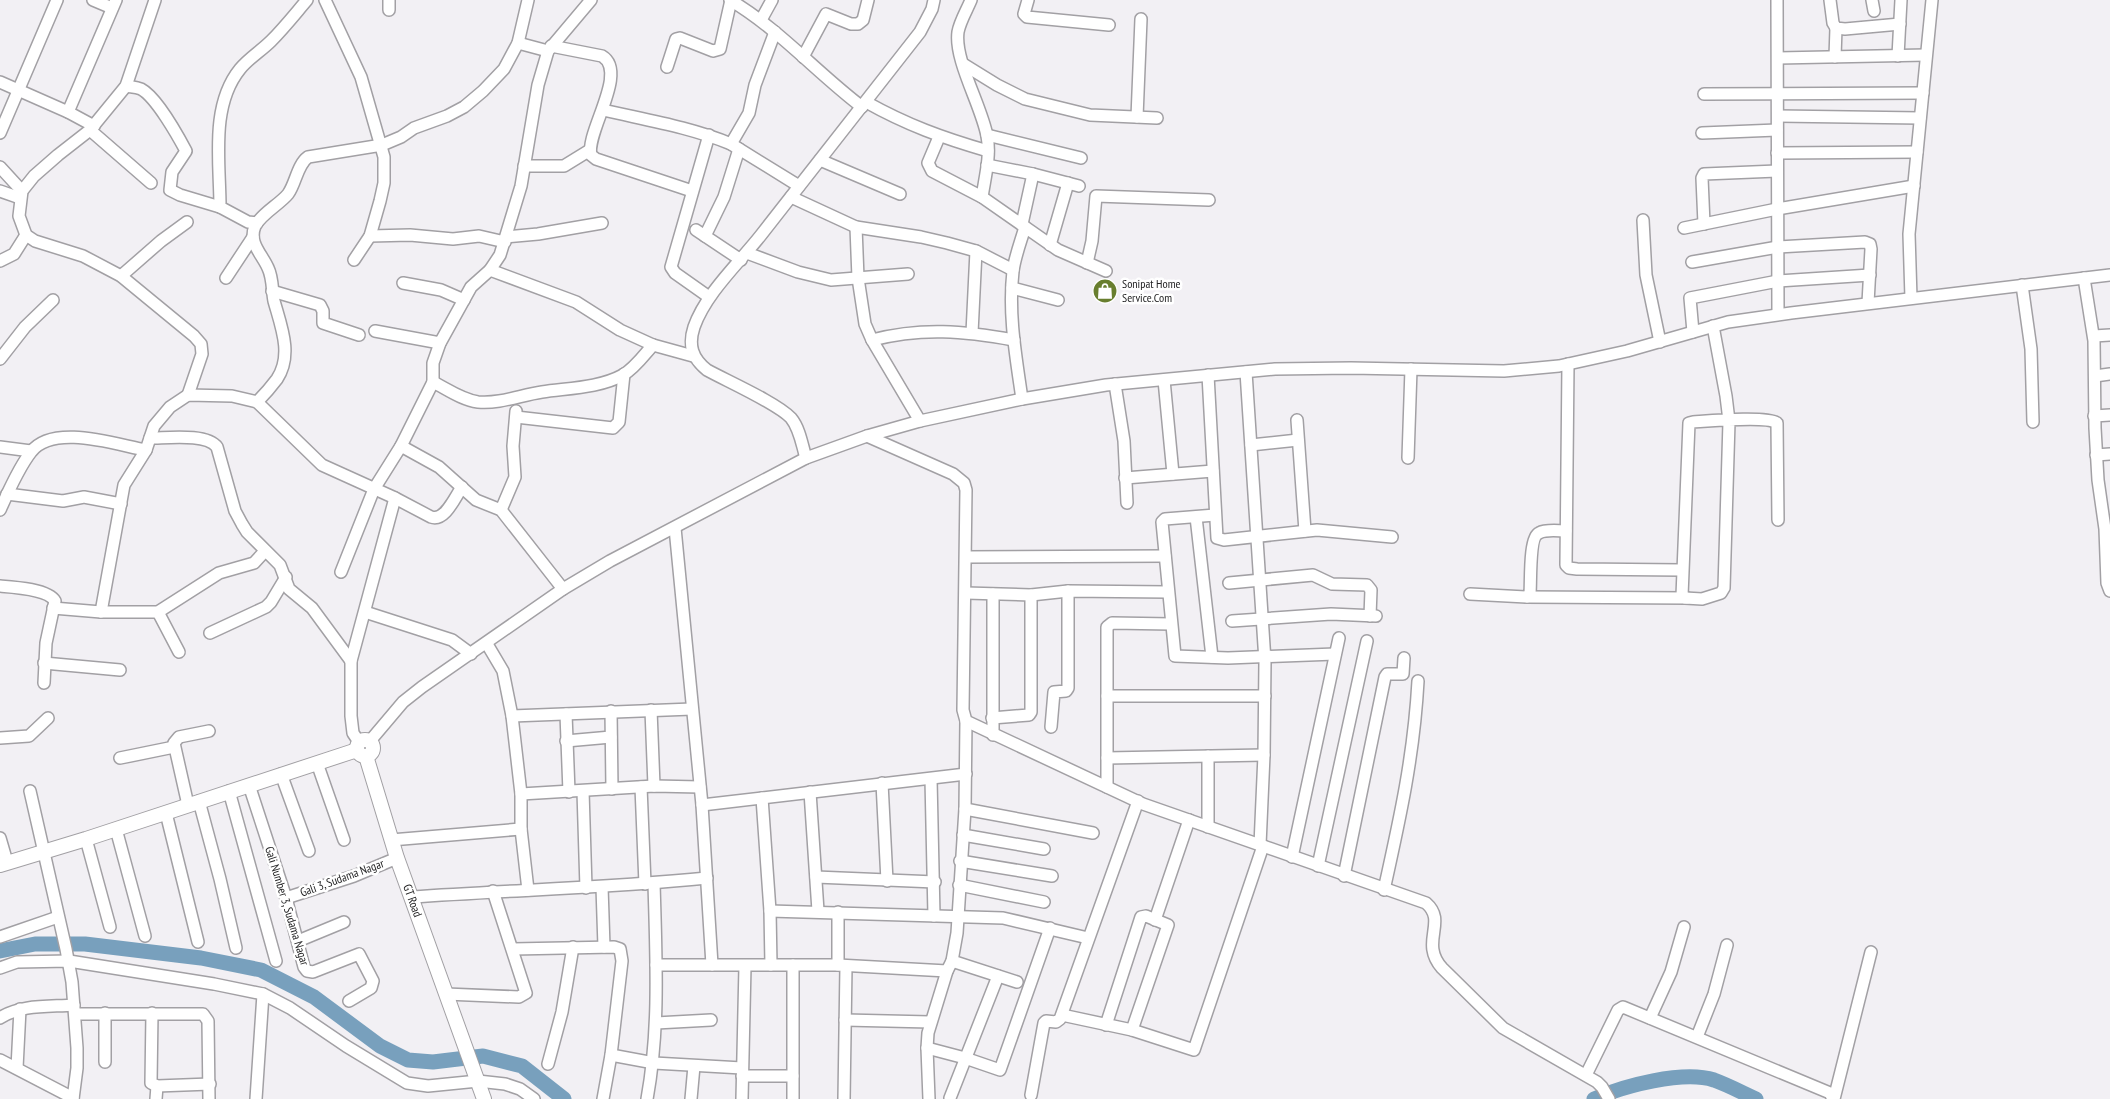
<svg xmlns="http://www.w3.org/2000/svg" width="2110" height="1099" viewBox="0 0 2110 1099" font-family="'PT Sans Narrow',sans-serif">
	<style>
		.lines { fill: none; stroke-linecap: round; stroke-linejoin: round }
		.river { stroke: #78a0bd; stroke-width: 15 }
		.minor-casing { stroke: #a2a0a4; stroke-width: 14 }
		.major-casing { stroke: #a2a0a4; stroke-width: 16 }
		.minor { stroke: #fff; stroke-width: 11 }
		.major { stroke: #fff; stroke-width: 14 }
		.labels { text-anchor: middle; stroke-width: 5; stroke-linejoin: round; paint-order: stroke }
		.poi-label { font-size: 12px; fill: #232324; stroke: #fff; text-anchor: start }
		.street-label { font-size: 12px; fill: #232324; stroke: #fff }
	</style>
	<rect width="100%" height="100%" fill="#f2f0f4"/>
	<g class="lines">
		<g class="river">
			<path d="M0,951l35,-7h50l116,14 60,12 53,27 66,49 28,14 25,2 50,-6 39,10 42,33"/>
			<path d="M1594,1099c29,-13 89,-29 120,-19 14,5 29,13 42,19"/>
		</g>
		<defs>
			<g id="minor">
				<path d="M93,0l19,8"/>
				<path d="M155,0l-29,86 -36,44 -32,25 -24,21 -12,15 -3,25 7,19 9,6 48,15 38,20 73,60 7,8 1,10 -14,41"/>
				<path d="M325,0l36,77 23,80v26l-4,18 -10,35 -16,24"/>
				<path d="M389,0v10"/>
				<path d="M730,0c49,29 86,72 132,107"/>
				<path d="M971,0c-4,10 -11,21 -13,32 -4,28 24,75 29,104 4,19 -2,41 -5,61"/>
				<path d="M1028,0l-4,14 3,3 82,8"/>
				<path d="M1777,0l1,314"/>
				<path d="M1830,0l3,23 3,5 9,1 55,-5"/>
				<path d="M1872,0l2,11"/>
				<path d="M761,20l11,-20"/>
				<path d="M518,43l30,8"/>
				<path d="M551,46l51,10c27,16 -17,77 -11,99l5,4 96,32"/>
				<path d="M1898,56l3,-56"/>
				<path d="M803,57l23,-43 25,10h7l5,-4 5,-20"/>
				<path d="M1835,57l1,-29"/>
				<path d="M1778,58l148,-3"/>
				<path d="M963,64l34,21 28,14 65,16 67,3"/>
				<path d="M667,67l9,-28 4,-1 33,13 7,-2 11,-49"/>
				<path d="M0,82l68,30 26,14"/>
				<path d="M126,86c5,1 10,1 15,3 15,8 37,47 45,62l-14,21 -2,18 10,5 40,12"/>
				<path d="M1704,94l219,-1"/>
				<path d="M866,102c41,23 77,36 122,49"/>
				<path d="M603,110c43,10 87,17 128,34l68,42"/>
				<path d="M68,112l48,-112"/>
				<path d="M1778,116l142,2"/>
				<path d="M1137,117l4,-98"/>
				<path d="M90,130l61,53"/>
				<path d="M0,133l57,-133"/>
				<path d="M1702,133l75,-3"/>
				<path d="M709,135l-38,132 4,6 34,24"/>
				<path d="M987,135l94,23"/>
				<path d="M939,137l-11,26 4,8 50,26 76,53 48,21"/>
				<path d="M731,144l18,-31 6,-28 20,-53"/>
				<path d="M1777,153l140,-1"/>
				<path d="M820,160l80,34"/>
				<path d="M987,165l46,9 46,12"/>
				<path d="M524,166h40l26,-16"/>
				<path d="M0,167l22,24"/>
				<path d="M0,191l20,7"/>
				<path d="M791,197l65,30 65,10 26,6 29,8 37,19"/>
				<path d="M1643,220l3,55 14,67"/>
				<path d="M257,223l-9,-1 -28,-15c0,-45 -10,-101 20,-138 9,-11 21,-18 31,-28 13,-13 24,-27 36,-41"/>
				<path d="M1022,224l11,-50"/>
				<path d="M1704,224l-2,-46 2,-4 73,-3"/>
				<path d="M856,227l2,51 7,46 7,16 48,81"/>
				<path d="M1684,228l93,-19 137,-23"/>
				<path d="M696,230l45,30"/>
				<path d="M370,236l40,-1 43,4 26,-3 26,6"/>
				<path d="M705,236l19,-39 15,-48"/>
				<path d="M506,237l32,-3 64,-11"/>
				<path d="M1050,245l18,-62"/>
				<path d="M747,253l51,19 33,8 77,-6"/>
				<path d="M0,261l14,-7 12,-19"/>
				<path d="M1692,262l86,-15 87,-5 5,2 1,5 -3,54"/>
				<path d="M1087,263l5,-22 4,-45 113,4"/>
				<path d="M490,270l86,32 44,28 33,15 40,11"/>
				<path d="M121,276l40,-35 26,-19"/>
				<path d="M226,278l27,-41"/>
				<path d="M2084,278l10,63 1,87 3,52 7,49 2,54 3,8"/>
				<path d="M403,283l38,7 23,10"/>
				<path d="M2022,285l9,64 2,73"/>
				<path d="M1012,288l46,12"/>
				<path d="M272,291l48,14 3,6v12l36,12"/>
				<path d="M1911,298l-2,-64 23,-234"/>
				<path d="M1713,326l13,70c1,8 2,16 3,25v1l-5,166 -3,5 -19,6 -17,-1 -3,-2 7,-173 4,-1c16,-1 74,-6 84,1l1,97"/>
				<path d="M375,331l65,12"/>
				<path d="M1693,332l-3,-34 88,-17 92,-6"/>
				<path d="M972,333l4,-82"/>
				<path d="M2094,336l16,-1"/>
				<path d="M872,340c50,-13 92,-9 142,0"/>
				<path d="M0,359l25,-32 28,-27"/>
				<path d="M1568,364l-2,201 3,3 8,1 104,1"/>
				<path d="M1246,372l19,289 -1,94 -4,90"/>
				<path d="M1208,375l9,163 7,2 93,-10 75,7"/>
				<path d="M2095,376l15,-2"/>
				<path d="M1164,380l9,94"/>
				<path d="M433,382c14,7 29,18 45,20 22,2 43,-7 64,-10 27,-4 57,-4 81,-17 12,-7 21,-20 30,-30"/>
				<path d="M1115,384l9,57 3,62"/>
				<path d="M1022,399c-6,-42 -14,-85 -9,-128 2,-15 8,-30 12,-44"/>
				<path d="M257,402c7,-7 14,-15 20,-23 16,-24 4,-53 -3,-78 -2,-10 -1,-23 -6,-33 -6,-14 -20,-25 -13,-42 6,-12 25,-22 33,-32 8,-11 9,-29 20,-37l74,-12 19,-8 13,-9 33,-12 17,-9 19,-16 21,-22 14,-26 10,-43"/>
				<path d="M2094,416l16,-1"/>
				<path d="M516,417l97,11 6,-6 5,-48"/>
				<path d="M1297,420l8,111"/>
				<path d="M867,436l86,38 11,9 2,7 -3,220 3,11 177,83 283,99c22,19 -7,39 16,65l61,60 94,54 5,5 7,12"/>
				<path d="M150,438c17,0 57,-5 67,9l18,64 7,13 5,8 33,33 9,24 23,19 39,53"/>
				<path d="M1251,445l47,-5"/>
				<path d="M401,446l38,21 37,33 25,10 62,79"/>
				<path d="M0,447l31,4"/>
				<path d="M2096,455l14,-1"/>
				<path d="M806,458c-4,-13 -6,-29 -15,-40 -14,-15 -64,-37 -84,-48 -15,-12 -19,-25 -13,-43 12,-34 45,-64 67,-92 53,-67 106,-135 159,-203l12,-23 2,-9"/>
				<path d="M1408,458l3,-89"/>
				<path d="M1125,478l88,-7"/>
				<path d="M7,494l56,7 21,-4 37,7"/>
				<path d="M0,510c8,-18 19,-43 31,-58 22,-29 86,-7 115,-2"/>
				<path d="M501,510l14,-33 -2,-31 3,-35"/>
				<path d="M1215,515l-50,4 -3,3 13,134 53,2 107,-4"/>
				<path d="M1196,517l16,140"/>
				<path d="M675,528l27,277 10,160"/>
				<path d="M966,557l199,-1"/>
				<path d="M341,572l33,-83 27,-43 32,-64v-19l7,-20 31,-56 19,-17 10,-15 21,-69 17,-101 10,-34 43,-51"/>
				<path d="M1229,583l84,-8 19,9 35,1 4,5 -1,26"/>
				<path d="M0,586c13,1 48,3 55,15l-9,42 -2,40"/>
				<path d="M966,593l65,2 37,-4 100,1"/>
				<path d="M1470,594l57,3 3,-4c1,-11 -1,-56 9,-60 7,-4 19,-2 27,-2"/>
				<path d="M1527,597l160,1"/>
				<path d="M53,608l48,4h57l61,-39 35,-10 11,-12"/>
				<path d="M101,612l23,-127 22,-35 8,-24 16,-19 18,-12 44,1 25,6 65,63 73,33 36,19c14,5 24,-20 31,-30"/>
				<path d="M158,612l21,40"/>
				<path d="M365,612l87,28 19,14"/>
				<path d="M1232,621l99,-7 45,2"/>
				<path d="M210,633l56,-26 5,-5 15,-25"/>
				<path d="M487,644l16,27 9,45 9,78v35l7,61"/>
				<path d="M44,663l76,7"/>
				<path d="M1107,696h158"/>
				<path d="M651,710l3,76"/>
				<path d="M611,711l1,78"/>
				<path d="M566,714l3,78"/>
				<path d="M512,716l180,-7"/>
				<path d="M992,718l37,-3 2,-3v-117"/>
				<path d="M1051,727l3,-35 12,-1 2,-3v-97"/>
				<path d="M993,735v-141"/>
				<path d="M0,738l29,-2 19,-18"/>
				<path d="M370,741l33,-39 19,-15 141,-98 47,-28 196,-103 61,-22 53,-15 102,-22 84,-14 169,-16 76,-1 153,3 55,-5 68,-15 101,-29 63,-9 319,-38"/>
				<path d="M566,741l45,-4"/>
				<path d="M359,742l-6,-9 -2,-17v-55l44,-163"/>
				<path d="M120,758l54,-11"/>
				<path d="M1107,758l157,-3"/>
				<path d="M317,763l27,77"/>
				<path d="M281,774l28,77"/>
				<path d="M931,779l3,137"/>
				<path d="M882,783l5,98"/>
				<path d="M249,785l37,113 18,69 3,4 6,1 46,-18 14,27 -2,7 -22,13"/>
				<path d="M641,787l4,97"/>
				<path d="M1107,787v-160l5,-4 59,1"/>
				<path d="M30,791l36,158 6,33 5,66v20l-4,31"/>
				<path d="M229,791l47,170"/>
				<path d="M583,791l3,97"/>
				<path d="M810,792l8,119"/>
				<path d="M521,794l133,-8 46,1"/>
				<path d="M762,798l8,113 1,54"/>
				<path d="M199,801l21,78 16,69"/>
				<path d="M188,805l-14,-62 5,-6 30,-6"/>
				<path d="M702,805l264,-31"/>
				<path d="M965,809l128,24"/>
				<path d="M166,813l32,129"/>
				<path d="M1208,827v-71"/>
				<path d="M116,829l29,107"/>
				<path d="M963,835l81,14"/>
				<path d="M0,838l7,24"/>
				<path d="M86,839l24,88"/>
				<path d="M391,840l130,-11"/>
				<path d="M1292,857l47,-219"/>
				<path d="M960,861l92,15"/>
				<path d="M1318,866l49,-225"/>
				<path d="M1344,876l41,-199 2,-3h16l1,-16"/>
				<path d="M816,877l119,5"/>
				<path d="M959,885l85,17"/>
				<path d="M602,887l2,60"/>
				<path d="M1384,890c16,-72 30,-135 34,-209"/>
				<path d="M412,897c98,-7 197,-9 295,-19"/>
				<path d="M286,898l68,-22 43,-18"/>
				<path d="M770,911l233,7 85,20"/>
				<path d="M1155,920l34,-100"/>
				<path d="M0,937l58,-20"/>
				<path d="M298,941l46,-19"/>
				<path d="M513,949l101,-2 6,2 2,12 -11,94 -8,44"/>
				<path d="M952,961l65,21"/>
				<path d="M656,965h182l109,6"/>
				<path d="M838,965v-53"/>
				<path d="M0,968l17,-6 52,-1 145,23 49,10 27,14 56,38 61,37 21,3 50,-5 27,3 15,5 14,10"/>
				<path d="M446,994l73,3 7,-4 -33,-102"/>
				<path d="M152,1013l-1,70 6,3 53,-2"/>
				<path d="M75,1014h128l5,7 1,78"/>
				<path d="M1062,1015l70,15 62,20 69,-204"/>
				<path d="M0,1018c21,-14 50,-11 74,-13"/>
				<path d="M1650,1018l21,-46 13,-45"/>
				<path d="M845,1020l85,2"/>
				<path d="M656,1023l55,-3"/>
				<path d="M1106,1025l35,-108 5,-1 22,9 -36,105"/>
				<path d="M1697,1037l17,-43 13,-49"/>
				<path d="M927,1048l38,10 35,12 50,-142"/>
				<path d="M611,1055l43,8 88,5"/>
				<path d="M0,1060l73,38"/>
				<path d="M105,1062v-49"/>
				<path d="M548,1064l14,-52 11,-65"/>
				<path d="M17,1068l3,-59"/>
				<path d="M1586,1075l32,-65 5,-3 207,86 3,6"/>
				<path d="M742,1076h51"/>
				<path d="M1031,1095l13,-72 2,-2 10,1 4,-3 78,-218"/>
				<path d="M950,1098l48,-122"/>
				<path d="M156,1099l1,-13"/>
				<path d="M256,1099l7,-105"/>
				<path d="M647,1099c13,-71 9,-143 7,-216"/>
				<path d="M691,1099l3,-33"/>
				<path d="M742,1099l3,-133"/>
				<path d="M793,1099v-134"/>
				<path d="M844,1099l2,-133"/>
				<path d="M929,1099l-2,-51 1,-15 19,-62 5,-10 5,-28 8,-124 1,-88"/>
				<path d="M1834,1099l37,-147"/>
			</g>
			<g id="major">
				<circle cx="365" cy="748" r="8"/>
				<path id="s1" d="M366,756l31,102 87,241"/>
				<path d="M0,865l86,-26 271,-89"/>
			</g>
		</defs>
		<use href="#minor" class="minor-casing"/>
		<use href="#major" class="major-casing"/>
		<use href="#minor" class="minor"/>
		<use href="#major" class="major"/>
	</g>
	<defs>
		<symbol id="shop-disc" viewBox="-11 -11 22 22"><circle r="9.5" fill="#687e2e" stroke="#fff"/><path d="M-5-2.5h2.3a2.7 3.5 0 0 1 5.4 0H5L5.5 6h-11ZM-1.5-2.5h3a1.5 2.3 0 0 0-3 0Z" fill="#fff"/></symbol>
	</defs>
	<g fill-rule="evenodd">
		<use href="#shop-disc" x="1091" y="277" width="28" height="28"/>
	</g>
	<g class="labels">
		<g class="poi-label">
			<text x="1122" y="288">Sonipat Home<tspan x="1122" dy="14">Service.Com</tspan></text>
		</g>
		<g class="street-label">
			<text transform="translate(342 878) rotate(-20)" y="4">Gali 3, Sudama Nagar</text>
			<text dy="4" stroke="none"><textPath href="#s1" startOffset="152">GT Road</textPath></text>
			<text transform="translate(287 906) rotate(73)" y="4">Gali Number 3, Sudama Nagar</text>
		</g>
	</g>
</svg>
